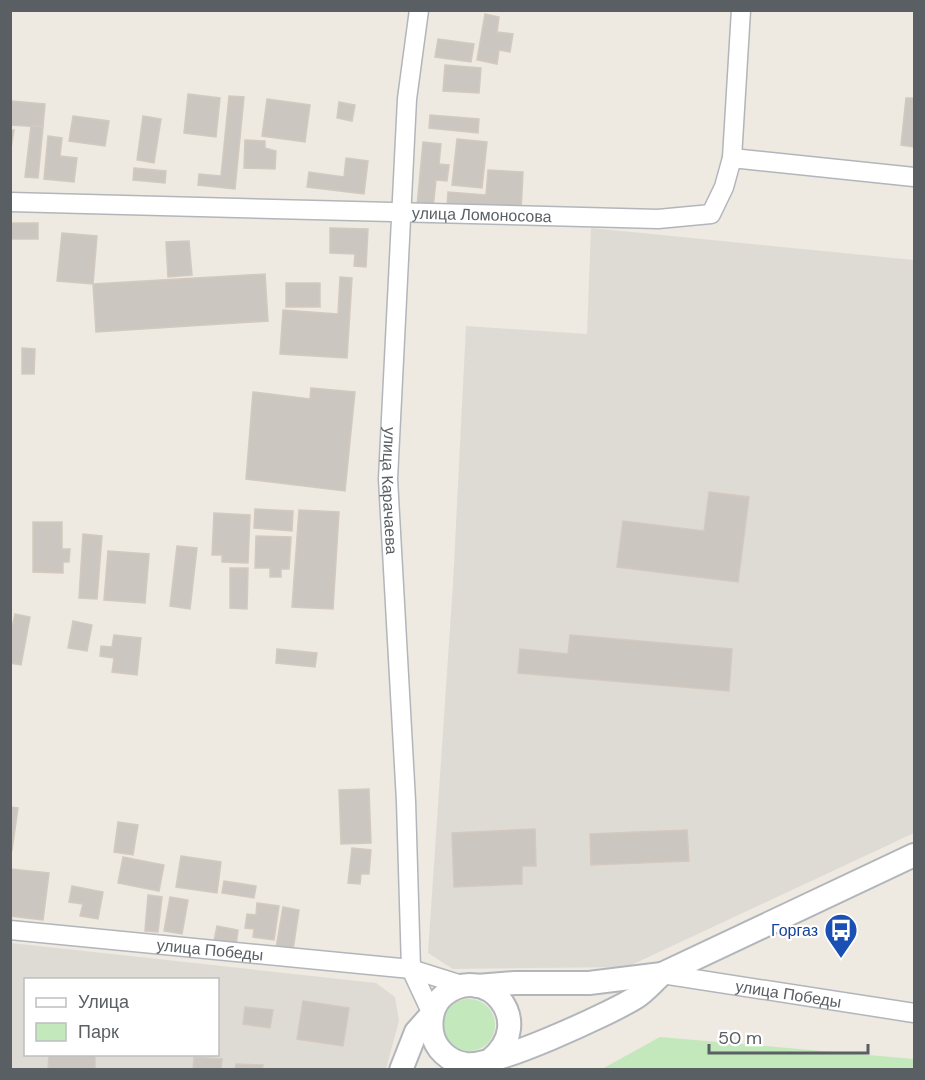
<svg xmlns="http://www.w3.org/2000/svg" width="925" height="1080" viewBox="0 0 925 1080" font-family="'DM Sans',sans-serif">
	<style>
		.industrial { fill: #dedbd5; fill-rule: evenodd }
		.green { fill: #c2e8bb }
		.building { fill: #cbc6c0; stroke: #d3c9bf; stroke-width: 1.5 }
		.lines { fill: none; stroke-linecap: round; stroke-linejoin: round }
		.minor-casing { stroke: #b2b6ba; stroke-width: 21 }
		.tertiary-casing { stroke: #b2b6ba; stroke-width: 26 }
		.minor { stroke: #fff; stroke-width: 18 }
		.tertiary { stroke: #fff; stroke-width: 22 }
		.labels { text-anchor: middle; stroke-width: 4.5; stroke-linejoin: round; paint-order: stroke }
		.street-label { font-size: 16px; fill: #595f63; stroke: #fff }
		.transit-label { font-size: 16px; fill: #164399; stroke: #fff; text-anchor: end }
	</style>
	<rect width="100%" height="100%" fill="#eee9e1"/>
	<g class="industrial">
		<path d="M591,228l323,32v573l-287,134 -174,2 -25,-16 25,-369 13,-258 121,8z"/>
		<path d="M11,943l365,40 19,14 4,24 -13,48 -375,1zM26,980h192v74h-192z"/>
	</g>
	<g class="green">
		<circle cx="469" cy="1025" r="26"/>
		<path d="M660,1037l254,22v10h-312z"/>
	</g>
	<g class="building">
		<path d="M485,14l14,3 -2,15 16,2 -3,18 -11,-2 -2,14 -20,-4z"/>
		<path d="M438,39l36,5 -3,18 -36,-5z"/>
		<path d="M445,65l36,3 -2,25 -36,-2z"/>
		<path d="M188,94l32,4 -4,39 -32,-4z"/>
		<path d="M229,96l15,1 -9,92 -37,-4 1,-11 22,2z"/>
		<path d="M906,98h8v49l-13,-2z"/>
		<path d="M267,99l43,6 -5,37 -43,-6z"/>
		<path d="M11,101l34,3 -2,23 -33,-2z"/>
		<path d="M339,102l16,3 -3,16 -15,-3z"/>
		<path d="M430,115l49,4 -1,14 -49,-5z"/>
		<path d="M73,116l36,5 -4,25 -36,-5z"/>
		<path d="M143,116l18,3 -7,44 -17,-3z"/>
		<path d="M31,126l12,1 -5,51 -13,-1z"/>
		<path d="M10,130h4l-4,24z"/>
		<path d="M48,136l14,2 -2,18 17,2 -3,24 -30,-3z"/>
		<path d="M457,139l30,3 -5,46 -30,-3z"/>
		<path d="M245,140l20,1v7l11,3 -1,18 -31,-1z"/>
		<path d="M423,142l18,2 -2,20 10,1 -2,16 -11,-1 -3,28 -16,-2z"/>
		<path d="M346,158l22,3 -4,33 -57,-7 2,-15 35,5z"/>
		<path d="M134,168l32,3 -1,12 -32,-3z"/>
		<path d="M488,170l35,2 -2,39 -74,-5 1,-14 38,3z"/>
		<rect x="10" y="223" width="28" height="16"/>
		<path d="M330,228l38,1 -2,38 -12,-1 1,-12 -25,-1z"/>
		<path d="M62,233l35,3 -4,48 -36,-3z"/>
		<path d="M189,241l3,34 -24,2 -2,-35z"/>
		<path d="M265,274l3,47 -172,11 -3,-48z"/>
		<path d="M340,277l12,1 -5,80 -67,-4 3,-44 55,4z"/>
		<rect x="286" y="283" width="34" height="24"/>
		<path d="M22,348l13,1 -1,25h-12z"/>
		<path d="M311,388l44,4 -10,99 -99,-12 7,-87 57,7z"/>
		<path d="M709,492l40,5 -11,85 -121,-15 6,-46 81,10z"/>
		<path d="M255,509l38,2 -1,20 -38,-3z"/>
		<path d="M299,510l40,2 -6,97 -41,-2z"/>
		<path d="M214,513l36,2 -2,48 -26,-1v-7h-10z"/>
		<path d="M33,522h29v27h8l-1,13h-6v11l-30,-1z"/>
		<path d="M83,534l19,2 -5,63 -18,-1z"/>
		<path d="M256,536l35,1 -2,32h-8v8h-11v-9h-15z"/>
		<path d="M177,546l20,2 -7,61 -20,-3z"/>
		<path d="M108,551l41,3 -4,49 -41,-3z"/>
		<path d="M230,568h18l-1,41 -17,-1z"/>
		<path d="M15,614l15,3 -9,48 -11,-2v-26z"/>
		<path d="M73,621l19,4 -5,26 -19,-3z"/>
		<path d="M114,635l27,3 -4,37 -25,-3 2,-14 -14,-2 1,-10 11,1z"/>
		<path d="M570,635l162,14 -3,42 -211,-18 2,-24 48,5z"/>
		<path d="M277,649l40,4 -2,14 -39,-4z"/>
		<path d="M369,789l2,54 -30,1 -2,-54z"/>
		<path d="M10,807l8,1 -6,42h-2z"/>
		<path d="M118,822l20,3 -5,30 -19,-3z"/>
		<path d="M535,829l1,37h-14v18l-68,3 -2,-54z"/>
		<path d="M687,830l2,31 -98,4 -1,-31z"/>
		<path d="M352,848l19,2 -2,24h-8l-1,10 -12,-1z"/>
		<path d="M181,856l40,6 -4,31 -41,-6z"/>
		<path d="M123,857l41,8 -5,26 -41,-8z"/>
		<path d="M10,869l39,4 -6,47 -33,-4z"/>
		<path d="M224,881l32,5 -2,12 -32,-5z"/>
		<path d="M72,886l31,6 -5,27 -18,-3 3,-12 -14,-2z"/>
		<path d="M148,895l14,2 -4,35 -13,-1z"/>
		<path d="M170,897l18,3 -6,34 -18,-3z"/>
		<path d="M257,903l22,3 -5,34 -21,-3 1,-8 -9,-1 2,-14 9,1z"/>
		<path d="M283,907l16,3 -6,40 -17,-2z"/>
		<path d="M217,926l21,4 -2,15 -22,-4z"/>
		<path d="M303,1001l46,7 -6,38 -46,-7z"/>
		<path d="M245,1007l28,3 -3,18 -27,-4z"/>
		<path d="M49,1054h46v16h-47z"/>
		<path d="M194,1057l28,2 -1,11h-28z"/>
		<path d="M236,1064l27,1 -1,5h-27z"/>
	</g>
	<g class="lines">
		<defs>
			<g id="minor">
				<path id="s1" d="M419,10l-12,89 -19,380 18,322 5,168 21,45"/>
				<path d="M732,158l9,-148"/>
				<path id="s2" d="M10,202l648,17 53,-5 13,-27 8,-29 182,19"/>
				<path id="s3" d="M10,930l401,39 54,17"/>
				<path id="s4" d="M662,974l252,39"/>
			</g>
			<g id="tertiary">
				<path d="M477,986l38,-3h74l73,-9 252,-119"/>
				<path d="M490,1060c48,-38 -4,-99 -46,-65 -11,9 -14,24 -12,37 3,17 17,30 34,32 26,4 143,-50 169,-66 10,-6 19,-17 27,-24"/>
				<path d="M401,1070l15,-38 16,-18"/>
			</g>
		</defs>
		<use href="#minor" class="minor-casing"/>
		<use href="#tertiary" class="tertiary-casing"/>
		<use href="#minor" class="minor"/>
		<use href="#tertiary" class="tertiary"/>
	</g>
	<defs>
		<symbol id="bus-pin" viewBox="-11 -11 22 30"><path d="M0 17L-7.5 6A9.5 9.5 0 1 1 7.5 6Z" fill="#1a4fb4" stroke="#fff"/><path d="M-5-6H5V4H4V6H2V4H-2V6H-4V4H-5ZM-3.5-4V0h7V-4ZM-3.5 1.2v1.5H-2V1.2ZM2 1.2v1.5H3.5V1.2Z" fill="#fff"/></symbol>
	</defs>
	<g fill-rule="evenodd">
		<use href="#bus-pin" x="822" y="911" width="38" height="52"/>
	</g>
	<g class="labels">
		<g class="street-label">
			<text dy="6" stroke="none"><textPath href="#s2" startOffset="472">улица Ломоносова</textPath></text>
			<text dy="6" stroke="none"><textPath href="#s1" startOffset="482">улица Карачаева</textPath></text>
			<text dy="6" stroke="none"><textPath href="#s3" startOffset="201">улица Победы</textPath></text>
			<text dy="6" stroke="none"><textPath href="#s4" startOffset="128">улица Победы</textPath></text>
		</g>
		<g class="transit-label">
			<text x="818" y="936">Горгаз</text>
		</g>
	</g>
	<rect width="925" height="1080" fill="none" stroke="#595f63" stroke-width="24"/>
	<rect x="24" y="978" width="195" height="78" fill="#ffffff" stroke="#bdbfc1" stroke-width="1.5"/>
	<rect x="36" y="998" width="30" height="9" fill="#ffffff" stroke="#bdbfc1" stroke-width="1.5"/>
	<text x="78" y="1008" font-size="18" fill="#595f63">Улица</text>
	<rect x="36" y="1023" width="30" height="18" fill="#c2e8bb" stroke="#bdbfc1" stroke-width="1.5"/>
	<text x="78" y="1038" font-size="18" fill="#595f63">Парк</text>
	<path d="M709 1044v9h159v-9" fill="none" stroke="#595f63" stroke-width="3"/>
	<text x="718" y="1044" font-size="18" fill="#595f63" stroke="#ffffff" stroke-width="4.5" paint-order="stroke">50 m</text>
</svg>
